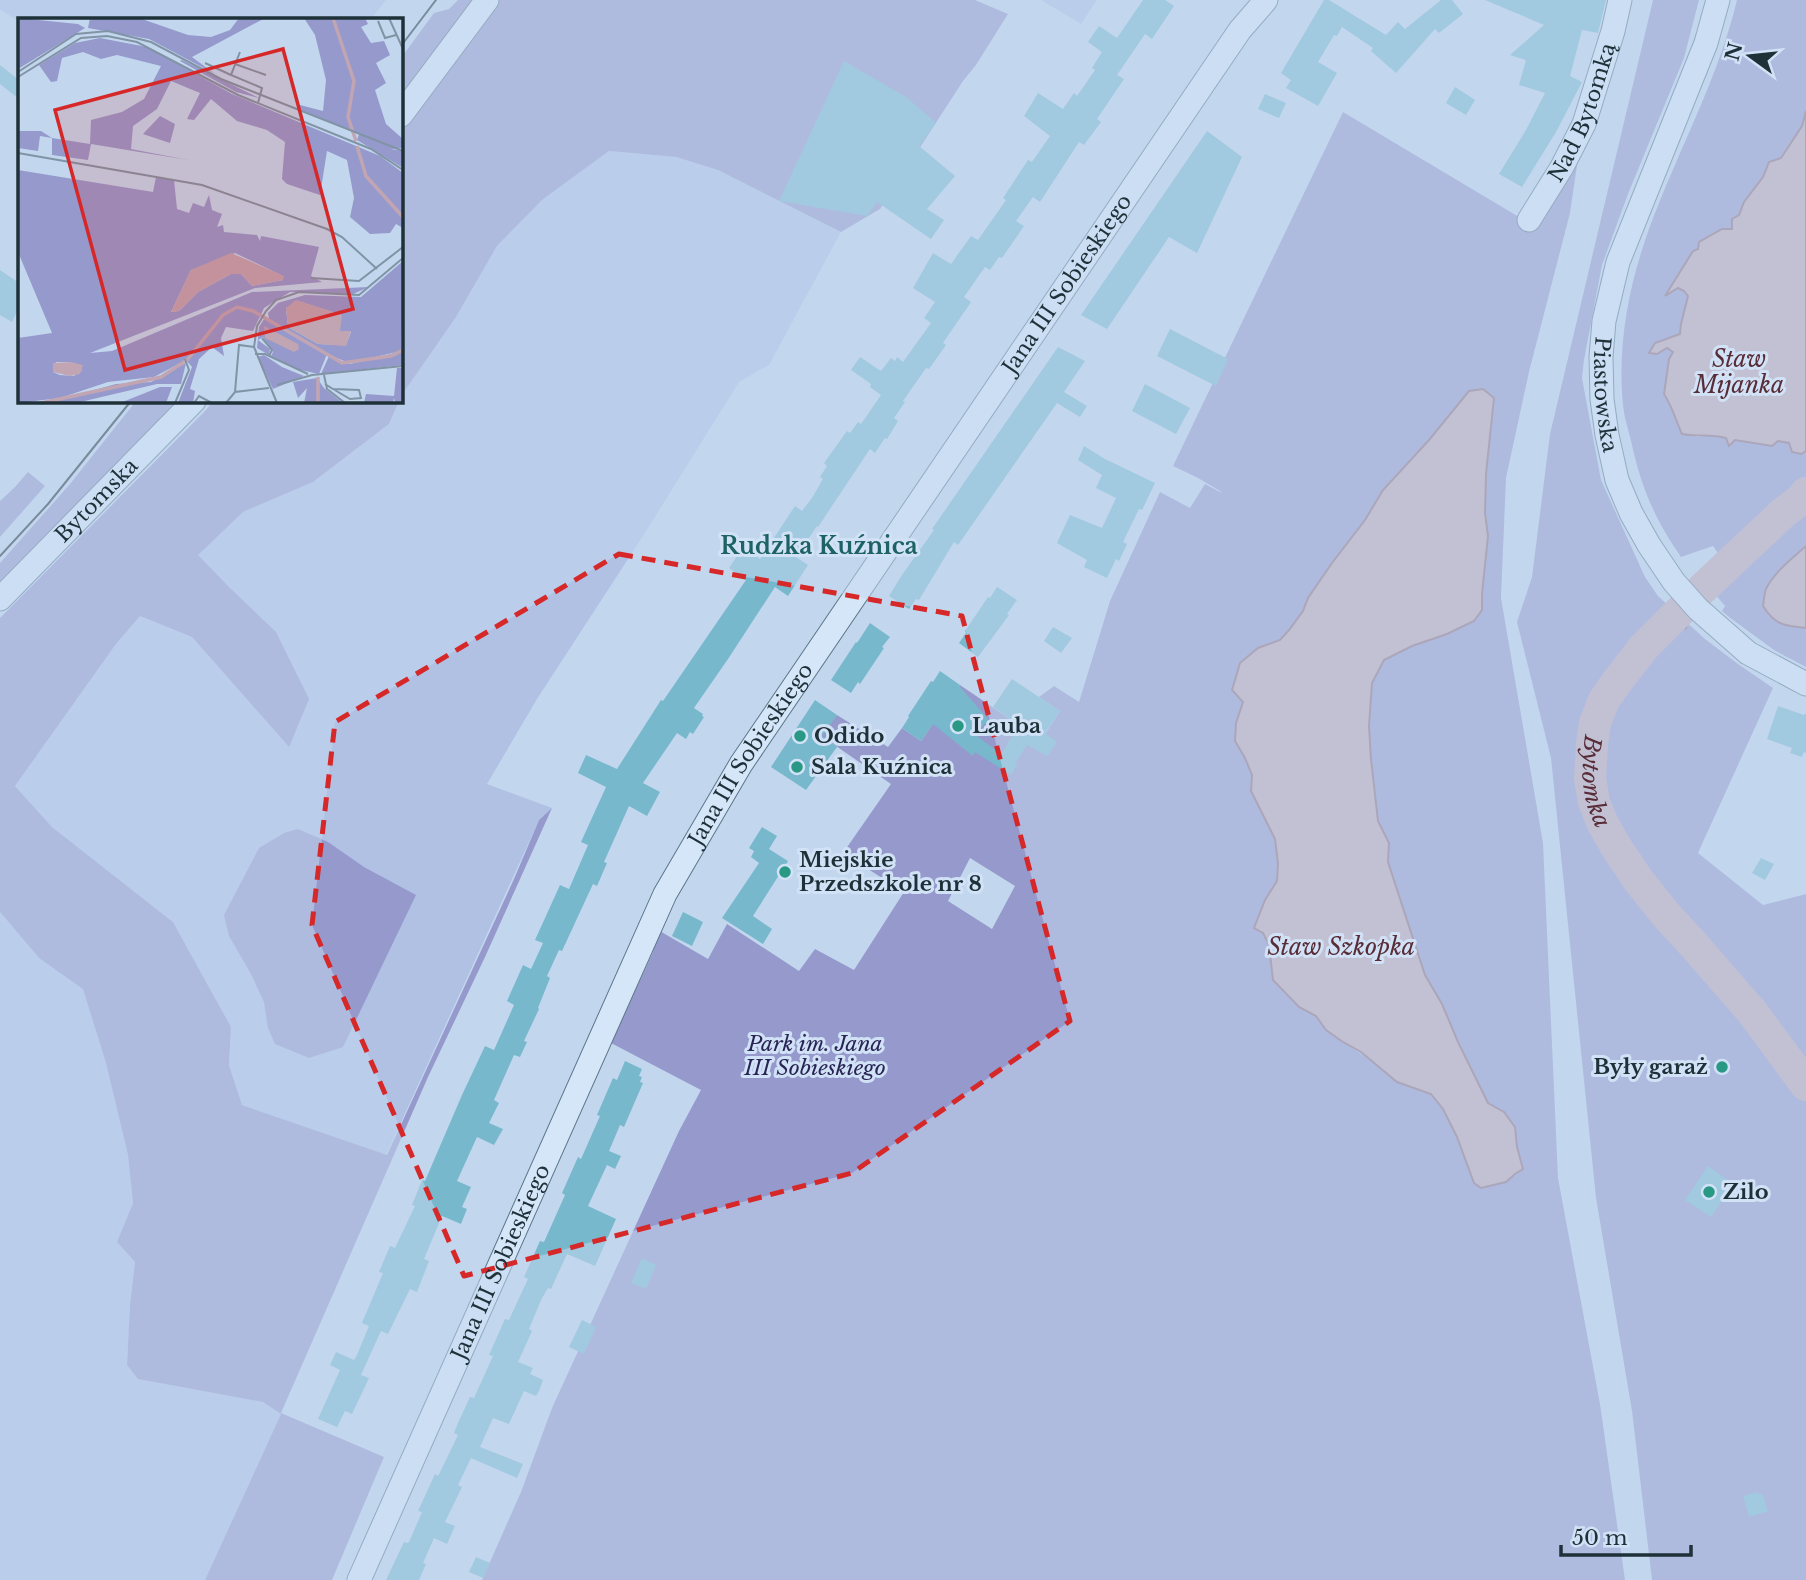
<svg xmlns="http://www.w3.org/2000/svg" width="1806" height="1580" viewBox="0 0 1806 1580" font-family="'Libre Baskerville',serif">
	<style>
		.farmland { fill: #b0c1e4 }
		.green { fill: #9699cc; fill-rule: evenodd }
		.water { fill: #c1a5b2; stroke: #8f6c7a; stroke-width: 2 }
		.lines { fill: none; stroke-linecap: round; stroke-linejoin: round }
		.stream { stroke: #8f6c7a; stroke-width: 5 }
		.river { stroke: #c1a5b2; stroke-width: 32 }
		.building { fill: #78b8cd }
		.minor-casing { stroke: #597788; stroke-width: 25 }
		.minor { stroke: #d6e6f9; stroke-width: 23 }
		.tram { stroke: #1e3038; stroke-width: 2 }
		.marked { fill: none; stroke: #d62828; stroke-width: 5; stroke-dasharray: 14 9; stroke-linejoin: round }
		.poi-dot { fill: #299884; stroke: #d2e2f6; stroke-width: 2.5 }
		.labels { text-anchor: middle; stroke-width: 6; stroke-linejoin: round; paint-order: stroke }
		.street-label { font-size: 21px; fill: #1e3038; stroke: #d2e2f6 }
		.poi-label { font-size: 21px; font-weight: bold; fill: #1e3038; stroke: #d2e2f6; text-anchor: start }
		.park-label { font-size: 21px; font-style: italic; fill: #282455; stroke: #d2e2f6 }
		.water-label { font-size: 23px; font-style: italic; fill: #582d37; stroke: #d2e2f6 }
		.neighbourhood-label { font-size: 23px; font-weight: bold; fill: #1d6265; stroke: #d2e2f6 }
		.inset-river { fill: none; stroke: #c1a5b2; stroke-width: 3.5 }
		.inset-road { fill: none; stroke: #8094a5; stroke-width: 2 }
		.view { fill: #d62828; fill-opacity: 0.15; stroke: #d62828; stroke-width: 3.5 }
		.inset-edge { fill: none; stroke: #1e3038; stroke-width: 3.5 }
	</style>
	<rect width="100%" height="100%" fill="#c2d7ee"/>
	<g class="farmland">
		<path d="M0,0h386l-15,19h-352v2l-19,-11z"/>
		<path d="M1041,0h56l-16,24z"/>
		<path d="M609,151l67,6 42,13 123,62 -72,133 -30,17 -96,154 -106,163 -50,85 65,24 -13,12 -153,335 -144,-50 -13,-40 2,-38 -58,-105 -121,-95 -37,-41 101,-142 24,-28 52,21 97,110 -59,-159 -33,-33 46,-43 70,-30 76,-58 10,-23h2l2,-10 53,-74 41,-71 45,-46z"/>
		<path d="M0,912l39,46 44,30 23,74 22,93 5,48 -16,39 18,20 -5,42 -3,61 12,14 125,23 17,12 -76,166h-205z"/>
	</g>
	<g class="green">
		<path d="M458,0h15l-72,96v-38l33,-45 15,-4z"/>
		<path d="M498,0h477l33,14 -32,51 -13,16 -83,128 -39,23 -123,-62 -42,-13 -67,-6 -67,49 -45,46 -41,71 -55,79v-266l24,-36z"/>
		<path d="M1653,0h46l-15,58 -56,136 -26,71 -18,95 -2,18 19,102 44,97 13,19 47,43 33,25 35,24 -75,165 65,52 43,-11v686h-154l-20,-169 -36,-213 -45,-440 -34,-136 15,-45 18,-143z"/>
		<path d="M1737,0h69v111l-4,15 -22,32 -11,4 -6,15 -19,25 -12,28 -10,-1 -23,13 -1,8 -5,1 -27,43 12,-6 6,3 4,5 -7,28 -1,10 -16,5 -7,15 10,-6 7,4 -5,7 -5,35 6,9 3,11 23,23 18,-2 21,5 37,6 6,-5 11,2 12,11 5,-3v31l-82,80 -11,-16 -32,11c-27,-39 -40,-70 -50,-116 -3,-12 -7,-24 -8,-36 -7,-69 10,-139 36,-202 27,-67 61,-132 78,-203z"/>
		<path d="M1343,112l176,105 60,-65 -9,61 -41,159 -23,106 -5,120 42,245 15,335 42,226 25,176h-1143l39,-88 31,-84 127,-277 22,-41 -90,-47 42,-91 5,-22 50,29 19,-35 72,47 16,-22 39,21 50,-78 -61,-39 48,-69 -71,-49 17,-20 51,32 14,-19 19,13 39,-56 81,55 19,-29 -21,-14 15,-11 25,16 31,-101 50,-109 30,16 15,-24 17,9 -2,-2 -22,-13 -25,-12zM1483,389l11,10 -8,75 -1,39 3,23 -6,58v16l-8,11 -27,13 -35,12 -28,14 -12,23 -3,43 2,33 7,62 11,22 -1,19 37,113 17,29 16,38 30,62 16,8 11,16 2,19 6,22 -17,13 -32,1 -17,-46 -14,-28 -12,-15 -55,-30 -50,-34 -10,-14 -17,-9 -26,-27 -4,-35 -6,-12 -5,-18 19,-34 1,-17 -3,-25 -24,-48 1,-15 -16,-53 7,-21 -3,-39 18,-15 22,-8 9,-10 14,-19 5,-13 24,-35 33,-43 18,-30 46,-50 40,-49zM970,858l45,28 -23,43 -44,-28z"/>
		<path d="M136,401h44l-180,183v-21l70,-79z"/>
		<path d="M213,401h186l-10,23 -76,58 -70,30 -45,43 32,33 46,44 33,67 -20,48 -97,-110 -52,-21 -24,28 -101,142 37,41 121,95 58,105 -2,38 13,40 145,50 127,-276 25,-59 13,-12 -67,149 -57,120 -147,336 103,44 -52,123h-127l76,-166 -18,-12 -125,-23 -11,-14 3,-61 5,-42 -18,-20 16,-39 -5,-48 -22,-92 -23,-74 -44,-31 -39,-46v-294l206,-208z"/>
		<path d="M28,472l17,14 -45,51v-36l15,-14z"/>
		<path d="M1806,500v46l-32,32 -7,10 -4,18 25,20 18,2v39l-32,-17 -45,-33 -7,-6 3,-5 -11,-13 3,-8 69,-69z"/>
		<path d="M298,829l30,13 36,25 52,28 -73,152 -34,11 -34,-14 -7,-16 -4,-26 -13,-28 -22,-38 -5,-21 35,-67 25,-15z"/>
	</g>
	<g class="water">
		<path d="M1806,111v340l-5,3 -9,-2 -3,-9 -11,-2 -6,5 -37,-6 -6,6 -3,-8c-15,-4 -29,-1 -44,-4 -6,-13 -10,-28 -18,-40l5,-35 4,-7 -6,-4 -10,6 -8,-1 6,-10 25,-9 1,-10 7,-28 -4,-5 -6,-3 -13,8 28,-45 5,-2 1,-7 23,-13h10v-10l7,-4 5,-13 19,-25 6,-15 12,-4 21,-32z"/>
		<path d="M1483,389l11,9 -8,76 -1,39 3,23 -6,58v16l-8,11 -27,13 -35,12 -28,14 -12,23 -3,43 2,33 7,62 11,22 -1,19 37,113 17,29 16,38 30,61 16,9 11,15 2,20 6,22 -8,5 -9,8 -25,6 -7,-5 -17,-46 -14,-28 -12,-15 -34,-12 -36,-30 -18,-10 -17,-12 -10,-14 -17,-9 -26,-27 -4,-35 -6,-12 -9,-5 11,-28 12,-19 1,-17 -3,-25 -24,-48 1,-16 -7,-17 -10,-17 1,-18 7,-21 -11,-12 8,-27 18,-15 22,-8 9,-10 14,-19 5,-13 24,-35 33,-43 18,-30 46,-50 40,-49z"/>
		<path d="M1806,546v82c-22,-2 -31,-3 -43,-22 1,-6 1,-12 3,-17 8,-17 27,-31 40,-43z"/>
	</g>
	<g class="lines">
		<path class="stream" d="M1674,617l11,10"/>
		<path class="river" id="s1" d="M1806,493l-6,7 -17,13 -81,76 -59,59 -24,31 -15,21 -9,23 -3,21 -2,34 4,24 9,22 15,26 21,31 28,35 26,28 60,69 53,72"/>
	</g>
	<g class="building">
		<path d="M1143,0h22l9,6 -22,33 -7,-5 -28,41 7,4 -27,40 4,3 -17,23 -5,-3 -39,60 -7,-5 -17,24 8,5 -22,32 -3,-1 -9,13 -5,-3 -21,30 7,5 -28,41 3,2 -17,24 -3,-1 -23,33 2,1 -11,16 4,3 -11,18 -2,-1 -10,15 -5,-4 -52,78 -1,-1 -21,31 12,8 -20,31 -13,-9 -47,72 -34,49 9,6 -1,2 2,1 -11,17 -3,-2 -4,7 -9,-6 -34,50 17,9 -13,24 -18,-10 -25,56 3,1 -10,23 -4,-2 -31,67 -3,-1 -12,26 3,2 -12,30 1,1 -15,32 3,1 -7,15 -6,-2 -20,45 5,3 -10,20 14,6 -9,16 -17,-8 -20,44 14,6 -9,20 5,2 -6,15 -19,-8 -18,43 5,2 -12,31 -7,-3 -22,45 -7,-3 -20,44 8,3 -17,36 -7,-3 -8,16 -19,-8 22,-49 -10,-5 6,-13 18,8 3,-5 12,-29 -7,-3 21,-50 -4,-1 11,-26 5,2 20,-42 -3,-1 10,-25 3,1 37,-86 23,-49 9,4 20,-45 -7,-4 16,-36 8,4 12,-26 -8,-3 25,-55 9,4 19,-44 -7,-3 25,-55 -28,-14 8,-18 31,14 44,-69 2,1 83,-121 -17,-12 14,-21 17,12 35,-53 7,5 10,-13 11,-19 -3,-2 7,-11 -3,-3 23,-32 3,2 8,-11 3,2 20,-29 -11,-8 1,-3 -20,-14 9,-13 21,14 10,-13 4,3 2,-4 6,5 28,-39 -7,-5 11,-16 -22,-14 20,-35 18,11 20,-28 7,4 28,-40 -3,-2 25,-38 4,2 18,-26 -26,-20 14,-23 25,16 11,-16 3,3 18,-26 -3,-2 10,-16 -14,-10 11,-16 18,12z"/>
		<path d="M1324,0h5l57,35 12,-13 7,7 36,-29h11l11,14 -24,19 -4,-4 -39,44 -25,-22 2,-3 -31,-21 -5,9 -3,-1 -16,27 19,11 -19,33 -32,-18 5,-8 -10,-7z"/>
		<path d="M1485,0h121l-8,33 -16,-3 -12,46 12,6 -26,50 -34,55 -23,-13 27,-44 19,-37 -26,-8 7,-25 -16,-5 34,-30z"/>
		<path d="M844,61l62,36 30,26 -17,23 36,30 -28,33 17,11 -13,19 -54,-37 -10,14 -88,-15z"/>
		<path d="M0,65l19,15v19l-19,-15z"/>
		<path d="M1455,87l20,13 -9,15 -20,-12z"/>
		<path d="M1265,94l21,9 -7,15 -21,-9z"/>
		<path d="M1207,131l35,26 -45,96 -28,-16 -62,92 -26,-14z"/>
		<path d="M0,270l19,13v25l-7,14 -12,-7z"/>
		<path d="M1170,329l58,30 -12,27 -59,-30z"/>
		<path d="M1058,347l27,14 -21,31 23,14 -7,11 -23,-14 -99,142 -4,-3 -35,58 -3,-1 -7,10 -20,-13 13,-21 32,-45 -2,-1z"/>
		<path d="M1145,384l45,24 -14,26 -44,-23z"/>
		<path d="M1084,446l21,13 50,24 -13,27 -3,-1 -16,33 4,2 -8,17 -3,-2 -9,19 -23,-11 3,-7 -30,-17 13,-28 32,13 14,-30 -20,-10 6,-13 -24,-15z"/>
		<path d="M997,587l20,13 -10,14 2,1 -31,42 -19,-14 7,-10 -1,-2 23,-34 2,1z"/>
		<path d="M870,623l20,14 -8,10 2,1 -24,36 -2,-2 -7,11 -20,-13 25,-38 1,1z"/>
		<path d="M1053,627l19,11 -11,15 -17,-12z"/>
		<path d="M940,671l20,14 -1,1 30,34 -15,14 27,20 18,-29 -26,-18 19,-28 48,32 -15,22 12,9 -10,14 -20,-11 -12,19 2,1 -6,10 -36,-23 -2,4 -40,-32 -12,17 -19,-13 7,-11 -1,-1 23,-35 2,1z"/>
		<path d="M815,700l22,15 -15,21 15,11 -31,43 -35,-23z"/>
		<path d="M1778,706l26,9 2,-2v40l-2,-1 -2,5 -12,-4 2,-5 -25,-9z"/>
		<path d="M762,827l15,9 -8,13 19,12 -35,55 19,13 -9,15 -41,-26 37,-55 -8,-6 3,-6 -5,-3z"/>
		<path d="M1761,858l13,6 -9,16 -13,-7z"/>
		<path d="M683,912l20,10 -11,24 -20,-10z"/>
		<path d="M625,1061l17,8 -3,7 3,1 -2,5 3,1 -19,44 -4,-2 -11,26 12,5 -6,13 -8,-4 -19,41 28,13 -21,47 -28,-12 -16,35 -3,-1 -7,12 -12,29 3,2 -14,31 15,6 -3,6 13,6 -4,11 -3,5 -12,-5 -15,33 -16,-6 -13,29 43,17 -6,14 -46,-20 -13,27 4,2 -17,35 10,4 -8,18 -13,-6 -11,25 3,1 -7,16h-33l18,-38 3,1 2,-1 13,-30 -4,-1 17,-37 3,2 6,-12 14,-29 -4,-2 4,-10 12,-26 4,1 19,-42 -4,-1 16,-36 4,1 11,-24 8,-17 -4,-2 16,-36 4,1 21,-47 -3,-2 16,-36 3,2 19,-43 -3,-1 16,-37 4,2z"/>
		<path d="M1708,1166l25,18 -22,33 -26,-17z"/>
		<path d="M642,1258l14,7 -10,24 -15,-6z"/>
		<path d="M582,1320l14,7 -12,27 -15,-7z"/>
		<path d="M1757,1492l1,2 4,-1 6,18 -19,6 -6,-21z"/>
		<path d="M476,1557l14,6 -7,15 -14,-6z"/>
	</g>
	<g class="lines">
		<defs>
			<g id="minor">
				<path id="s2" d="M1718,0l-12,43 -88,219 -14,59 -3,36 1,42 5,36 10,45 14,33 18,32 25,37 24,27 50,44 58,31"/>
				<path d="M401,115l86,-115"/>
				<path id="s3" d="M1529,220l33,-53 22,-43 29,-93 7,-31"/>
				<path id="s4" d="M0,599l194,-198"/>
				<path id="s5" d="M359,1580l306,-686 76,-130 499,-734 26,-30"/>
			</g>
		</defs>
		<use href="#minor" class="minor-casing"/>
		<use href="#minor" class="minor"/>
		<g class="tram">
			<path d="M401,46l35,-46"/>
			<path d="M0,556l48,-52 83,-103"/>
		</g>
	</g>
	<path d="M0 0H1806V1580H0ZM619,554l343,62 108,405 -218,152 -388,103 -152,-351 23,-203z" fill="#c2d7ee" fill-opacity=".55" fill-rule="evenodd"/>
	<path class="marked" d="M619,554l343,62 108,405 -218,152 -388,103 -152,-351 23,-203z"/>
	<g class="poi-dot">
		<circle cx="958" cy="726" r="7"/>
		<circle cx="800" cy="736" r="7"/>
		<circle cx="797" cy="767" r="7"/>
		<circle cx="785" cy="872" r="7"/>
		<circle cx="1722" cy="1067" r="7"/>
		<circle cx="1709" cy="1192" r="7"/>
	</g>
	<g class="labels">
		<g class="street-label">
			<text dy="7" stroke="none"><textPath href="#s3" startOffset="121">Nad Bytomką</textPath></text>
			<text dy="7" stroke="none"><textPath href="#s5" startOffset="1482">Jana III Sobieskiego</textPath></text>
			<text dy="7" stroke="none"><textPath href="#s2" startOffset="415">Piastowska</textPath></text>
			<text dy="7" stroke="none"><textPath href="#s4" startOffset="138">Bytomska</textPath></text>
			<text dy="7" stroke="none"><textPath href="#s5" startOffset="915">Jana III Sobieskiego</textPath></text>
			<text dy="7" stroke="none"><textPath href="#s5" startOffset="348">Jana III Sobieskiego</textPath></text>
		</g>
		<g class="poi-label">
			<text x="972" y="733">Lauba</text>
			<text x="814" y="743">Odido</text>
			<text x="811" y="774">Sala Kuźnica</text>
			<text x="799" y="867">Miejskie<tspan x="799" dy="24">Przedszkole nr 8</tspan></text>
			<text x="1708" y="1074" text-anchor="end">Były garaż</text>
			<text x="1723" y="1199">Zilo</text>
		</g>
		<g class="park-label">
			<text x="815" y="1051">Park im. Jana<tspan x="815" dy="24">III Sobieskiego</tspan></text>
		</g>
		<g class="water-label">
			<text x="1739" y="367">Staw<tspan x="1739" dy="26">Mijanka</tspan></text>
			<text dy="8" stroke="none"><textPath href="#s1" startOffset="374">Bytomka</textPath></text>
			<text x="1341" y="955">Staw Szkopka</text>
		</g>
		<g class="neighbourhood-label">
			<text x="819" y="554">Rudzka Kuźnica</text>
		</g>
	</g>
	<g transform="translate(18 18)">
		<rect width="385" height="385" fill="#c2d7ee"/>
		<path d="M0,0l60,6 7,4 -67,41zM72,0h49l49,17 23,2 19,-7 9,-12h26l-73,39 23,17 -66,-35 -61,-11zM286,0h61l3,6 -7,3 10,16 13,-2 6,14 -14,8 10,20 -11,7 11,34 17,15v9l-12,1 12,2v17l-46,-28 2,-6 -60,-25 1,-4 23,6 3,-31 -11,-45zM82,20l47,9 85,47 148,62 23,17v55l-7,-4 -6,9 -20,1 -20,-17 4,-19 -7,-38 -20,-9 -7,44 -33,-11 -5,-5 3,-37 -18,-12 -30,-9 -26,-22 -17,21 -7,-1 13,-26 -29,-12 -14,28 -24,17 -2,23 57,11 -97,-16 -3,16 -36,-5v-17l-12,-2 -2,15 -20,-3 1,-17h22l11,7 38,6 1,-24 31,-8 22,-13 17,-33 -44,-11 -16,4 -18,-7 -21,6 -5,23 -6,1 -12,-17 36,-22zM162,43l2,-1 77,38 -23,-6zM142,98l15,8 -5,19 -27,-9zM0,152l135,22 3,-15 18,3 3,29 12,4 4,-10 11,4 5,-12 3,15 10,4 -5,13 6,-2 1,7 33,3 3,6 1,-5 58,11 -8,29 11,6 -67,6 -165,65 22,-2 140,-59 117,-5 -16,7 -63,-2 -26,16 -11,23 -27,-4 -5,11 3,18 -12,-9 -13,12 -9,30 5,2 -2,12h-15l14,-36 -6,-7 -32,17 -46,5 -48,16 -42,5v-65l34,-5 -34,-81zM217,235l48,23v4l-31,6 -11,-12h-10l-33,18 -19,19 -8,1 20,-42zM38,344h15l11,8 -8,6 -14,-1 -7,-3zM385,243l-2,90 -52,12 -22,-9 -8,20 -23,-5 -25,-13 2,-4 -10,-15 -5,3 12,9 -1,6 -12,-7 2,-21 5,-8 38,22 -33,-22 -1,-6 10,-10 27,-8 56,2zM280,283l41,13 1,17 11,1 -5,13 -28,-1 -30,-17 -2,-19zM385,333v14l-82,9 8,-18 21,8zM246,337l18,12 22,9 -31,13 -15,-32zM168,345l-5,21h-24l-81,19h-28l68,-19 35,-2zM379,350h6v35h-8l-1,-5 -1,5h-29l2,-9 28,2zM299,360l7,10 19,15h-39l3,-15 -9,10 -5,-16zM142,369h12l-6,16h-46z" fill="#9699cc" fill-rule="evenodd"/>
		<path d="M213,235l53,23 -1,4 -31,6 -11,-12h-10l-33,18 -19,19 -8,1 20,-42zM278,282l46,15 -2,16h11l-5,15 -28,-2 -30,-17 -2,-19zM246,308l34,18 1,5 -5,3 -29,-14zM35,345l18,-1 12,3 -3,9 -10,2 -17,-4z" fill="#c1a5b2"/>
		<path class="inset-river" d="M315,0l21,63 -6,36 8,24M339,128l9,30 37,41M23,385l120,-26 26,-17 36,-45 14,-8 16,4 89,52 49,-7 12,-6M300,385v-26"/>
		<path class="inset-road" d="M371,0l14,31M360,3l7,17 11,-3M222,34l-9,23 31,13 -4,15M187,45l26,12M217,46l31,11M0,54l58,-38 32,-3 43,11 70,37 182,72M0,59l63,-39 26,-2 30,6 101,53 133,54 32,21M0,135l184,32 125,44 15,8 35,32M293,260l48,3 44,-34M244,320l10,12 -3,6M237,336h10l43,20M306,357l3,14 18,14M307,366l8,5 26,1 2,8 -11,1 -17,-10M259,367l35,-10 91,-9M217,374l4,-47 15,2M157,385l14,-33 -4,-11M176,385l5,-7 13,7M208,385l9,-11 34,-4M259,385l-23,-56 3,-21 9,-15 10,-11 23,-8 60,3 44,-37"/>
		<path class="view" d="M265,31l70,260 -228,61 -70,-260z"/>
		<rect width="385" height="385" class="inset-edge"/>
	</g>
	<g transform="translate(1750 56) rotate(285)" stroke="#d2e2f6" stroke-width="5" paint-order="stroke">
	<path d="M0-5L12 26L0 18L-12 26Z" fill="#1e3038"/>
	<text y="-10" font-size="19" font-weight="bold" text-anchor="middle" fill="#1e3038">N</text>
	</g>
	<path d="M1561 1545v10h130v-10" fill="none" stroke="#1e3038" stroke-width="3.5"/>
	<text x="1572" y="1545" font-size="21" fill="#1e3038" stroke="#d2e2f6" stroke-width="5" paint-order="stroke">50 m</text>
</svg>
